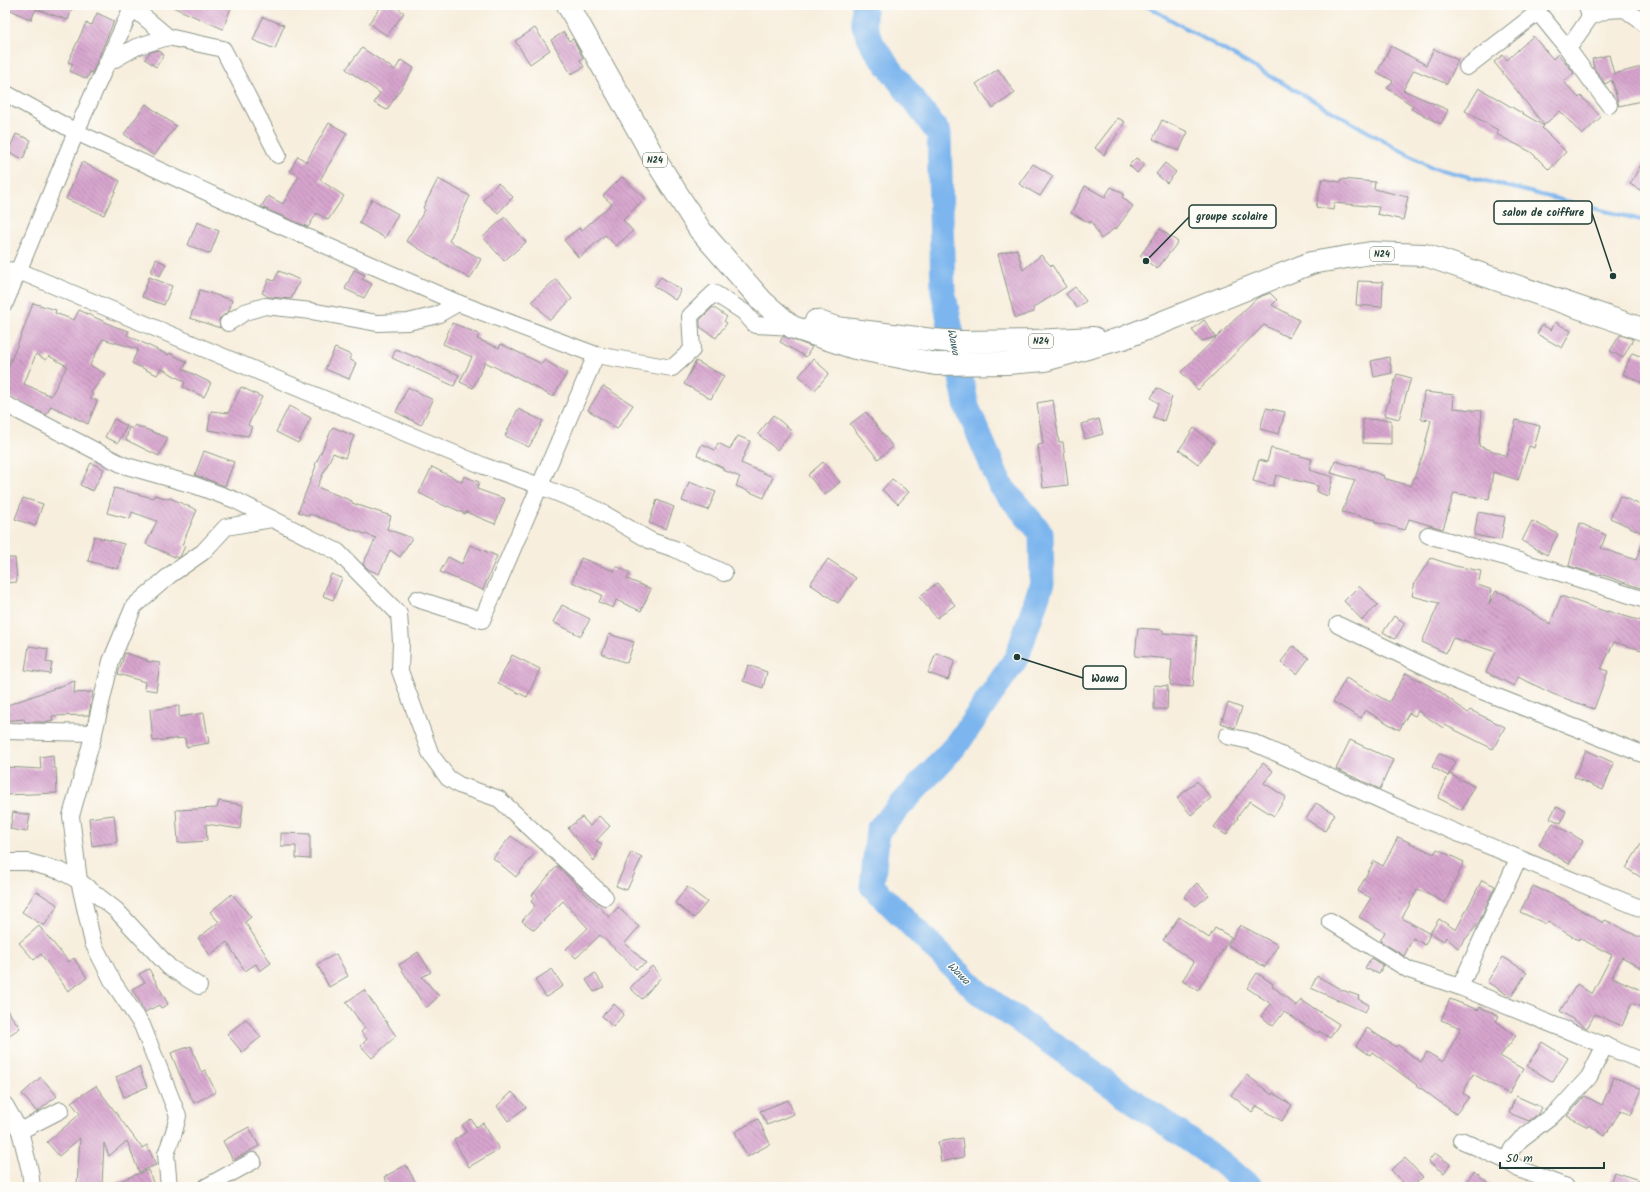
<svg xmlns="http://www.w3.org/2000/svg" width="1650" height="1192" viewBox="0 0 1650 1192" font-family="Kalam,sans-serif">
	<style>
		.lines { fill: none; stroke-linecap: round; stroke-linejoin: round }
		.stream { stroke: #7db6ee; stroke-width: 4 }
		.river { stroke: #7db6ee; stroke-width: 25 }
		.building { fill: url(#building-back-hatch); fill-rule: evenodd }
		.minor-casing { stroke: #8b9688; stroke-width: 18 }
		.primary-casing { stroke: #8b9688; stroke-width: 24 }
		.minor { stroke: #fff; stroke-width: 16 }
		.primary { stroke: #fff; stroke-width: 22 }
		.labels { text-anchor: middle; stroke-width: 3; stroke-linejoin: round; paint-order: stroke }
		.shield { fill: #fdfcf7; stroke: #62766e; stroke-width: 1 }
		.shield-label { font-size: 9px; font-weight: bold; fill: #1f3d34 }
		.water-label { font-size: 11px; font-style: italic; fill: #3b616c; stroke: #fdfcf7 }
		.leader { fill: none; stroke: #1f3d34; stroke-width: 1.5 }
		.callout-dot { fill: #1f3d34; stroke: #fdfcf7; stroke-width: 1.5 }
		.callout { fill: #fdfcf7; stroke: #1f3d34; stroke-width: 1.5 }
		.callout-label { font-size: 11px; text-anchor: middle; font-weight: bold; fill: #1f3d34 }
	</style>
	<defs>
		<pattern id="building-back-hatch" width="6" height="6" patternUnits="userSpaceOnUse"><rect width="6" height="6" fill="#d7a4ce"/><path d="M-1 5l2 2M0 0l6 6M5-1l2 2" fill="none" stroke="#ae87a8"/></pattern>
	</defs>
	<rect width="100%" height="100%" fill="#fdfcf7"/>
	<filter id="ink" filterUnits="userSpaceOnUse"><feTurbulence type="fractalNoise" baseFrequency=".025" numOctaves="2"/><feDisplacementMap in="SourceGraphic" scale="8" xChannelSelector="R" yChannelSelector="G"/><feConvolveMatrix kernelMatrix="1 2 1 2 8 2 1 2 1" color-interpolation-filters="sRGB"/></filter>
	<filter id="wash" filterUnits="userSpaceOnUse"><feTurbulence type="fractalNoise" baseFrequency=".012" numOctaves="4" result="noise"/><feDisplacementMap in="SourceGraphic" scale="16" xChannelSelector="R" yChannelSelector="G"/><feGaussianBlur stdDeviation="0.9" result="paint"/><feColorMatrix in="noise" values="0 0 0 0 0 0 0 0 0 0 0 0 0 0 0 0 0 1.4 0 .05"/><feComposite in="paint" operator="in"/></filter>
	<g filter="url(#wash)">
		<rect width="100%" height="100%" fill="#f7eedd"/>
		<g class="lines">
			<path class="stream" d="M1145,5l285,162 215,54"/>
			<path class="river" d="M864,5v21l10,21 65,87 4,157 24,116 34,79 40,47 1,50 -25,74 -59,86 -80,87 -6,56 106,106 244,171 28,24"/>
		</g>
		<g id="blocks">
			<g class="building">
				<path d="M5,5h68l-5,15 -32,-11 -5,11 -26,-13z"/>
				<path d="M168,5h64l-9,24z"/>
				<path d="M382,5h12l10,8 -17,23 -18,-13z"/>
				<path d="M97,13l17,8 -22,52 -2,-1 -3,7 -17,-8 3,-7 -5,-2 18,-39 6,2z"/>
				<path d="M263,17l21,8 -9,24 -22,-9z"/>
				<path d="M535,28l15,22 -20,14 -15,-23z"/>
				<path d="M564,32l5,9 4,-2 10,19 -3,2 4,7 -13,7 -20,-34z"/>
				<path d="M1533,36l20,23 5,-5 8,9 8,10 -10,9 15,16 2,-2 20,21 -19,18 -22,-24 -16,14 -50,-63 9,-7 4,5z"/>
				<path d="M1391,46l35,19 8,-16 24,11 -11,24 -33,-14 -11,20 45,20 -7,14 -30,-15 2,-3 -26,-18 6,-7 -16,-9z"/>
				<path d="M362,48l33,22 6,-10 13,8 -27,42 -13,-7 6,-10 -34,-24z"/>
				<path d="M158,50l6,5 -8,12 -11,-8 5,-7z"/>
				<path d="M1609,55l5,19 31,-8v34l-26,6 -7,-26 -7,4 -11,-16 -2,-9z"/>
				<path d="M998,69l17,24 -22,15 -17,-24z"/>
				<path d="M1479,88l65,38 -2,2 24,24 -17,18 -18,-18 -35,-18 2,-4 -33,-19z"/>
				<path d="M146,104l30,22 -22,30 -30,-22z"/>
				<path d="M1118,118l7,4 -21,33 -9,-7z"/>
				<path d="M1162,120l26,12 -9,19 -26,-12z"/>
				<path d="M329,123l18,10 -27,47 24,16 -16,24 -11,-7 -9,14 -47,-20 7,-11 15,8 16,-28 -9,-5 8,-15 8,6z"/>
				<path d="M16,134l15,6 -8,19 -15,-7z"/>
				<path d="M1136,158l9,6 -8,9 -8,-8z"/>
				<path d="M1645,158v35l-15,-9z"/>
				<path d="M82,162l38,19 -16,34 -38,-16z"/>
				<path d="M1165,163l11,9 -9,11 -11,-9z"/>
				<path d="M1033,164l20,12 -13,20 -21,-12z"/>
				<path d="M622,177l23,21 -22,22 10,11 -17,15 -11,-11 -26,23 -15,-18 15,-12 2,3 31,-27 -9,-8z"/>
				<path d="M438,179l32,17 -21,45 32,18 -11,20 -64,-38 19,-31 -2,-2z"/>
				<path d="M1322,179l19,3v-3l34,3 -1,7 34,8 -5,23 -26,-6 2,-7 -45,-4 -1,7 -17,-3z"/>
				<path d="M498,183l15,14 -15,16 -15,-13z"/>
				<path d="M1085,186l20,11 6,-10 13,7 -2,3 11,9 -17,23 -1,-1 -14,11 -10,-18 -1,2 -19,-10z"/>
				<path d="M372,199l26,15 -13,24 -26,-15z"/>
				<path d="M505,217l21,25 -22,19 -21,-24z"/>
				<path d="M197,222l22,9 -9,23 -22,-9z"/>
				<path d="M1160,229l18,13 -21,27 -17,-13z"/>
				<path d="M1017,249l6,21 18,-15 10,11 1,-1 14,22 -33,21 1,4 -19,6 -17,-64z"/>
				<path d="M156,259l10,5 -6,12 -9,-4z"/>
				<path d="M354,270l11,5 -3,4 10,5 -8,14 -19,-9z"/>
				<path d="M279,271l21,9 -9,19 -22,-2 -7,-4 7,-14 5,2z"/>
				<path d="M149,277l23,9 -8,19 -22,-8z"/>
				<path d="M661,277l20,13 -6,10 -21,-14z"/>
				<path d="M556,279l16,20 -22,21 -18,-19z"/>
				<path d="M1358,281l25,1 -1,25 -26,-2z"/>
				<path d="M1075,287l11,14 -9,7 -11,-14z"/>
				<path d="M200,290l32,10 -3,11 -10,8 1,9 -30,-10z"/>
				<path d="M1270,293l7,7 -5,5 27,15 -10,18 -25,-13 -66,65 -17,-18 76,-74z"/>
				<path d="M33,303l23,7 -1,3 19,7 5,-10 37,17 13,4 -2,4 41,20 1,-2 18,9 -4,7 28,14 -7,14 -21,-10 2,-5 -24,-14 -4,7 -25,-12 6,-14 -35,-10 -13,26 15,9 -14,19 2,1 -3,4 7,3 -9,23 -37,-18 -5,9 -41,-20v-20l16,-39zM36,354l10,6 3,-4 18,10 -16,30 -27,-12z"/>
				<path d="M713,307l14,10 -3,4 3,2 -11,15 -16,-11v-7z"/>
				<path d="M1204,320l12,17 -15,4 -9,-11z"/>
				<path d="M1555,322l16,9 -9,17 -25,-14 5,-9 9,5z"/>
				<path d="M452,323l27,11 -2,5 22,9 2,-4 41,20 2,-4 23,13 -14,24 -38,-21v1l-30,-15 -12,26 -13,-6 12,-25 -29,-13z"/>
				<path d="M1620,335l13,4 -10,19 -13,-7z"/>
				<path d="M783,336l29,11 -6,10 -26,-15z"/>
				<path d="M335,348l16,7 -2,4 7,4 -7,16 -24,-10z"/>
				<path d="M396,349l19,8 1,-1 10,5 33,14 -5,11 -62,-28z"/>
				<path d="M1632,353l13,5v26l-22,-10z"/>
				<path d="M1389,357l3,16 -18,4 -3,-16z"/>
				<path d="M813,359l16,14 -14,17 -16,-14z"/>
				<path d="M696,361l28,15 -13,23 -27,-15z"/>
				<path d="M1397,374l14,4 -12,41 -15,-4z"/>
				<path d="M603,386l30,19 -16,24 -29,-19z"/>
				<path d="M241,387l21,10 -14,28 4,2 -4,9 -40,-6 3,-19 17,2z"/>
				<path d="M408,387l25,13 -12,25 -25,-13z"/>
				<path d="M1157,388l15,9 -8,24 -11,-4 5,-14 -7,-5z"/>
				<path d="M1424,392l30,3 -1,13 29,3 -3,35 28,10 9,-36 24,6 -6,22 -5,-2 -11,34 -25,-8 -4,27 -35,-6 -11,36 -34,-10 -4,11 -30,-8 1,-2 -34,-8 13,-32 -24,-7 4,-12 25,7v-1l24,9 -1,2 28,8 12,-32 8,-34 -10,-1z"/>
				<path d="M1053,400l6,42h4l5,43 -25,3 -5,-43 5,-1 -6,-41z"/>
				<path d="M289,406l22,12 -13,25 -22,-11z"/>
				<path d="M1266,408l19,4 -6,22 -19,-5z"/>
				<path d="M518,409l25,12 -14,26 -24,-11z"/>
				<path d="M866,412l27,35 -15,12 -28,-35z"/>
				<path d="M773,415l19,16 -15,19 -19,-16z"/>
				<path d="M114,419l13,7 -9,17 -13,-6z"/>
				<path d="M1099,419l4,15 -18,5 -4,-15z"/>
				<path d="M1363,419l28,1v24l-28,-1z"/>
				<path d="M135,425l33,13 -9,18 -33,-16 3,-13 3,2z"/>
				<path d="M333,427l21,9 -9,22 -12,-5 -16,34 35,14v2l39,13 -4,13 25,9 -12,19 -10,-7 -11,24 -11,-5 -5,-5 13,-26 -66,-24 -1,2 -11,-4 18,-46 -1,-1z"/>
				<path d="M1194,428l20,15 -16,21 -19,-14z"/>
				<path d="M738,436l12,5 -9,22 32,14 -9,21 -28,-12 4,-9 -17,-7v-2l-26,-13 5,-11 13,6 3,-7 12,6z"/>
				<path d="M1271,448l41,11 -3,11 24,7 -5,19 -11,-4 1,-6 -42,-11 -3,11 -20,-5 6,-21 8,2z"/>
				<path d="M204,451l30,11 -9,24 -30,-11z"/>
				<path d="M823,462l17,20 -15,13 -17,-20z"/>
				<path d="M91,463l13,6 -11,22 -13,-6z"/>
				<path d="M432,467l30,15 2,-6 15,6 -2,7 28,10 -10,25 -29,-12 -1,2 -17,-8 -1,1 -28,-14z"/>
				<path d="M892,479l17,13 -11,12 -16,-14z"/>
				<path d="M689,482l27,10 -8,18 -26,-9z"/>
				<path d="M114,488l39,10 1,-3 15,4 1,-1 27,12 -15,35 3,1 -5,11 -3,1 -31,-14 11,-23 -25,-9 -2,7 -23,-6z"/>
				<path d="M1620,496l25,11v27l-35,-16z"/>
				<path d="M23,498l20,6 -8,22 -20,-7z"/>
				<path d="M657,500l17,7 -8,22 -17,-6z"/>
				<path d="M1478,512l27,5 -4,23 -27,-5z"/>
				<path d="M1532,521l26,13 -11,21 -25,-14z"/>
				<path d="M1580,523l26,12 -5,13 35,12 8,-21h1v35l-5,14 -40,-14 -1,1 -30,-9z"/>
				<path d="M94,536l30,8 -6,25 -30,-8z"/>
				<path d="M470,545l27,11 -14,34 -43,-18 8,-15 14,7z"/>
				<path d="M5,558h10l2,24 -12,1z"/>
				<path d="M581,558l33,13 2,-5 14,7 -3,6 24,10 -10,22 -25,-11 -3,8 -14,-6 3,-7 -30,-13z"/>
				<path d="M1431,558l24,8 26,5 -3,14 14,5 -3,14 7,-13 12,5v2l42,26 11,-28 46,16v-1l38,11v29l-31,-9 -13,27 7,2 -14,38 -41,-15 -35,-17 -4,9 -28,-14 10,-20 -43,-14 -7,15 -24,-11 17,-39 -27,-7 3,-14z"/>
				<path d="M828,559l28,19 -18,25 -28,-19z"/>
				<path d="M331,574l11,4 -9,22 -10,-4z"/>
				<path d="M937,583l18,22 -18,13 -18,-21z"/>
				<path d="M1359,586l19,19 -16,15 -18,-19z"/>
				<path d="M562,605l28,14 -9,17 -28,-14z"/>
				<path d="M1394,616l11,7 -10,16 -12,-7z"/>
				<path d="M1138,628l25,2v3l34,3 -4,51 -23,-2 2,-26 -37,-3z"/>
				<path d="M609,634l25,8 -7,21 -25,-9z"/>
				<path d="M29,646l19,3 -2,13 6,1 -2,11 -25,-4z"/>
				<path d="M1293,646l16,12 -12,16 -16,-12z"/>
				<path d="M125,653l22,7 -1,1 14,2 -4,28 -12,-2 1,-7 -27,-8z"/>
				<path d="M936,653l19,7 -7,20 -20,-7z"/>
				<path d="M512,655l28,14 -13,28 -29,-14z"/>
				<path d="M748,665l19,7 -4,16 -20,-7z"/>
				<path d="M1406,673l33,18 29,22 2,-3 35,17 -12,22 -48,-24 -2,3 -25,-17 -3,5 -6,-3 -10,17 -34,-20 -4,8 -28,-16 13,-24 43,24z"/>
				<path d="M75,681l-1,12 19,-1 -4,23 -37,1 1,4 -9,2h-19l-1,-3 -19,2v-15z"/>
				<path d="M1154,685l14,1 -1,23h-13z"/>
				<path d="M1228,703l14,5 -7,20 -14,-5z"/>
				<path d="M179,706v11l25,-4 5,30 -23,4 -1,-9 -32,3 -3,-31z"/>
				<path d="M1350,740l43,20 -13,29 -44,-20z"/>
				<path d="M1586,750l28,13 -11,27 -29,-13z"/>
				<path d="M1439,753l17,9 -8,14 -16,-9z"/>
				<path d="M53,755l1,13h2l1,25 -52,2v-28l36,2 -1,-12z"/>
				<path d="M1263,763l10,8 -9,12 22,14 -12,19 -24,-15 -13,16 1,1 -12,17 -12,-8z"/>
				<path d="M1449,774l25,12 -12,24 -24,-12z"/>
				<path d="M1197,781l14,17 -20,17 -14,-17z"/>
				<path d="M219,801l24,4 -3,24 -34,-5 1,17 -29,2 -2,-33 41,-2z"/>
				<path d="M1316,803l19,11 -10,17 -19,-12z"/>
				<path d="M1556,807l10,4 -5,12 -11,-5z"/>
				<path d="M13,812l17,3 -3,17 -17,-3z"/>
				<path d="M114,815l3,27 -25,4 -3,-28z"/>
				<path d="M599,816l11,10 -14,15 6,3 -8,17 -26,-33 14,-11 8,9z"/>
				<path d="M1553,823l30,18 -14,23 -30,-19z"/>
				<path d="M281,833l29,1v25l-14,-1v-12h-15z"/>
				<path d="M511,836l23,18 -18,23 -23,-19z"/>
				<path d="M1398,837l36,17 3,-5 27,13 -19,41 -27,-14 -16,29 28,16 -5,11 -12,-7 -9,18 -24,-15 5,-9 -26,-15 12,-19 -13,-7 16,-30 9,5z"/>
				<path d="M1645,838v42l-19,-12z"/>
				<path d="M631,852l11,5 -15,33 -11,-4z"/>
				<path d="M557,866l52,51 9,-10 21,20 -14,16 21,20 -10,6 -36,-34 -24,23 -10,-9 22,-21 -25,-27 -29,29 -12,-9 13,-15 -4,-5 4,-3 -3,-3z"/>
				<path d="M1482,880l13,6 -17,38 -20,24 -12,-11 -2,4 -14,-8 9,-14 17,11z"/>
				<path d="M1197,883l12,12 -13,11 -12,-9z"/>
				<path d="M1533,886l30,13 40,24 2,-3 40,20v30l-23,-13 -10,20 33,15v17l-13,-6 -10,23 -27,-12 -8,14 -27,-17 17,-27 15,10 20,-39 -33,-17 -1,2 -30,-18 -2,2 -26,-12z"/>
				<path d="M687,887l20,15 -13,16 -19,-15z"/>
				<path d="M36,891l22,14 -14,21 -22,-14z"/>
				<path d="M232,894l19,23 -6,5 26,41 -11,8 -4,-7 -11,7 -18,-29 -17,13 -12,-17 21,-16 -9,-10z"/>
				<path d="M1179,917l30,21 6,-10 16,9 -33,53 -16,-9 12,-19 -31,-22z"/>
				<path d="M1240,925l38,20 -13,22 -37,-22z"/>
				<path d="M39,926l30,36 5,-4 13,20 -19,13 -27,-37 -7,6 -15,-17z"/>
				<path d="M418,952l13,20 -9,5 17,19 -12,11h-2l-26,-42z"/>
				<path d="M336,954l12,22 -19,11 -12,-23z"/>
				<path d="M1503,957l24,15 -16,25 -24,-15z"/>
				<path d="M1371,958l12,7 -4,9 -14,-6z"/>
				<path d="M652,966l9,11 -19,22 -12,-11z"/>
				<path d="M149,969l19,35 -7,4 -2,-3 -14,7 -13,-23 13,-7 -6,-8z"/>
				<path d="M552,969l11,17 -17,11 -11,-17z"/>
				<path d="M595,973l9,14 -10,5 -8,-12z"/>
				<path d="M1257,973l16,11 -1,2 25,20 4,-6 38,24 -9,14 -11,-7 -1,2 -34,-21 -11,14 -12,-10 10,-12 -24,-16z"/>
				<path d="M1317,976l25,14 17,6 -1,3 11,6 -4,7 -54,-24z"/>
				<path d="M364,990l32,46 -24,22 -11,-12 6,-7 -6,-7 4,-4 -19,-26z"/>
				<path d="M1450,999l28,11 2,-3 19,9 -3,5 20,15 -16,20 23,13 -14,25 -36,-20 -10,19 6,4 -13,17 -84,-62 -2,3 -14,-9 11,-18 29,19 2,-2 23,17 6,-10 16,10 18,-34 -20,-8z"/>
				<path d="M614,1004l10,10 -11,13 -11,-11z"/>
				<path d="M5,1007l15,21 -15,10z"/>
				<path d="M246,1019l15,18 -19,15 -15,-18z"/>
				<path d="M1542,1042l26,16 -15,24 -26,-16z"/>
				<path d="M191,1046l10,26 4,-2 11,22 -22,11 -15,-30 -8,-20z"/>
				<path d="M139,1067l8,20 -23,10 -8,-20z"/>
				<path d="M1247,1075l25,20 1,-2 19,12 -10,16 -25,-15 -5,6 -21,-17z"/>
				<path d="M41,1077l16,19 -20,16 -15,-18z"/>
				<path d="M1614,1077l28,12 -11,26 -10,-5 -16,26 -16,-11 -1,2 -21,-11 18,-20 17,9z"/>
				<path d="M96,1086l46,62 5,-3 9,20 -17,7 -12,-31 -18,15 -5,-13 -2,43 -25,-1 3,-47 -21,18 -12,-14 33,-28 -9,-12z"/>
				<path d="M512,1092l14,15 -18,14 -11,-15z"/>
				<path d="M1516,1096l25,11 -3,7 -9,7 -20,-8z"/>
				<path d="M788,1100l6,14 -27,11 -7,-14z"/>
				<path d="M471,1119l5,8 7,-4 16,26 -30,18 -15,-27 12,-8 -4,-7z"/>
				<path d="M758,1119l12,25 -23,13 -12,-25z"/>
				<path d="M249,1127l10,19 -26,14 -10,-19z"/>
				<path d="M962,1138l2,19 -23,5 -3,-20z"/>
				<path d="M1435,1153l15,11 -6,9 -16,-11z"/>
				<path d="M1405,1158l18,19 -11,10h-5l-16,-17z"/>
				<path d="M406,1165l12,22h-28l-6,-10z"/>
				<path d="M148,1170l7,17h-47l-1,-1z"/>
				<path d="M1474,1172l19,15h-31z"/>
				<path d="M1614,1172l31,10v5h-36z"/>
			</g>
		</g>
	</g>
	<g filter="url(#ink)">
		<use href="#blocks" fill-opacity="0" stroke="#8b9688" stroke-width="1"/>
		<g class="lines">
			<defs>
				<g id="minor">
					<path d="M128,5l4,2 36,30"/>
					<path d="M1590,17l17,-7 18,-1 20,15"/>
					<path d="M1568,49l22,-32 -3,-12"/>
					<path d="M108,63l28,-16 32,-10 55,12 55,106"/>
					<path d="M1467,67l71,-55 30,37 41,56"/>
					<path d="M5,93l71,39 187,86 195,85 138,52 76,13 20,-18 -2,-34 24,-23 30,19 11,13 37,2"/>
					<path d="M5,270l14,1 465,195 56,20 54,22 57,33 24,8 49,24"/>
					<path d="M5,303l71,-171 57,-127"/>
					<path d="M228,323l17,-11 20,-6 46,5 66,12 31,-1 29,-7 21,-12"/>
					<path d="M5,404l118,61 71,20 41,15 103,52 61,62 2,28 -1,29 31,84 17,23 11,7 40,14 106,98"/>
					<path d="M1428,535l126,36 91,29"/>
					<path d="M417,599l65,21 114,-265"/>
					<path d="M1338,625l116,55 191,75"/>
					<path d="M5,731l89,2"/>
					<path d="M1227,736l23,5 166,75 229,94"/>
					<path d="M5,862h23l33,9 18,10 37,29 53,57 30,19"/>
					<path d="M1330,921l79,49 51,17 185,75"/>
					<path d="M1460,987l58,-128"/>
					<path d="M5,1105l15,26 10,40 2,16"/>
					<path d="M20,1131l41,-21"/>
					<path d="M1461,1140l46,21 12,8 47,18"/>
					<path d="M1507,1161l5,-12 9,-10 38,-29 30,-33 16,-32"/>
					<path d="M169,1187l-3,-33 8,-22 4,-16 -36,-91 -29,-43 -20,-39 -14,-62 -8,-65 23,-83 17,-72 23,-55 36,-31 33,-23 23,-25 46,-8"/>
					<path d="M206,1187l47,-26"/>
				</g>
				<g id="primary">
					<path d="M568,5l85,151 47,74 62,71 30,26 63,21 81,16 72,-1 37,-3 78,-22 188,-75 60,-10 54,2 220,75"/>
					<path d="M816,321l20,7 97,12 27,2 74,-1 60,-3"/>
				</g>
			</defs>
			<use href="#minor" class="minor-casing"/>
			<use href="#primary" class="primary-casing"/>
			<use href="#minor" class="minor"/>
			<use href="#primary" class="primary"/>
		</g>
	</g>
	<g class="labels">
		<g class="shield">
			<rect x="643" y="153" width="24" height="14" rx="3"/>
			<rect x="1370" y="247" width="24" height="14" rx="3"/>
			<rect x="1029" y="334" width="24" height="14" rx="3"/>
		</g>
		<g class="shield-label">
			<text x="655" y="163">N24</text>
			<text x="1382" y="257">N24</text>
			<text x="1041" y="344">N24</text>
		</g>
		<g class="water-label">
			<text transform="translate(954 342) rotate(79)" y="4">Wawa</text>
			<text transform="translate(959 973) rotate(45)" y="4">Wawa</text>
		</g>
	</g>
	<path class="leader" d="M1613 276L1592 213M1146 261L1189 217M1017 657L1083 678"/>
	<g class="callout-dot">
		<circle cx="1613" cy="276" r="4"/>
		<circle cx="1146" cy="261" r="4"/>
		<circle cx="1017" cy="657" r="4"/>
	</g>
	<g class="callout">
		<rect x="1494" y="201" width="98" height="23" rx="4"/>
		<rect x="1189" y="205" width="87" height="23" rx="4"/>
		<rect x="1083" y="666" width="43" height="23" rx="4"/>
	</g>
	<g class="callout-label">
		<text x="1543" y="216">salon de coiffure</text>
		<text x="1232" y="220">groupe scolaire</text>
		<text x="1105" y="682">Wawa</text>
	</g>
	<rect width="1650" height="1192" fill="none" stroke="#fdfcf7" stroke-width="20"/>
	<path d="M1500 1162v6h104v-6" fill="none" stroke="#1f3d34" stroke-width="2"/>
	<text x="1506" y="1162" font-size="12" fill="#1f3d34" stroke="#fdfcf7" stroke-width="3" paint-order="stroke">50 m</text>
</svg>
